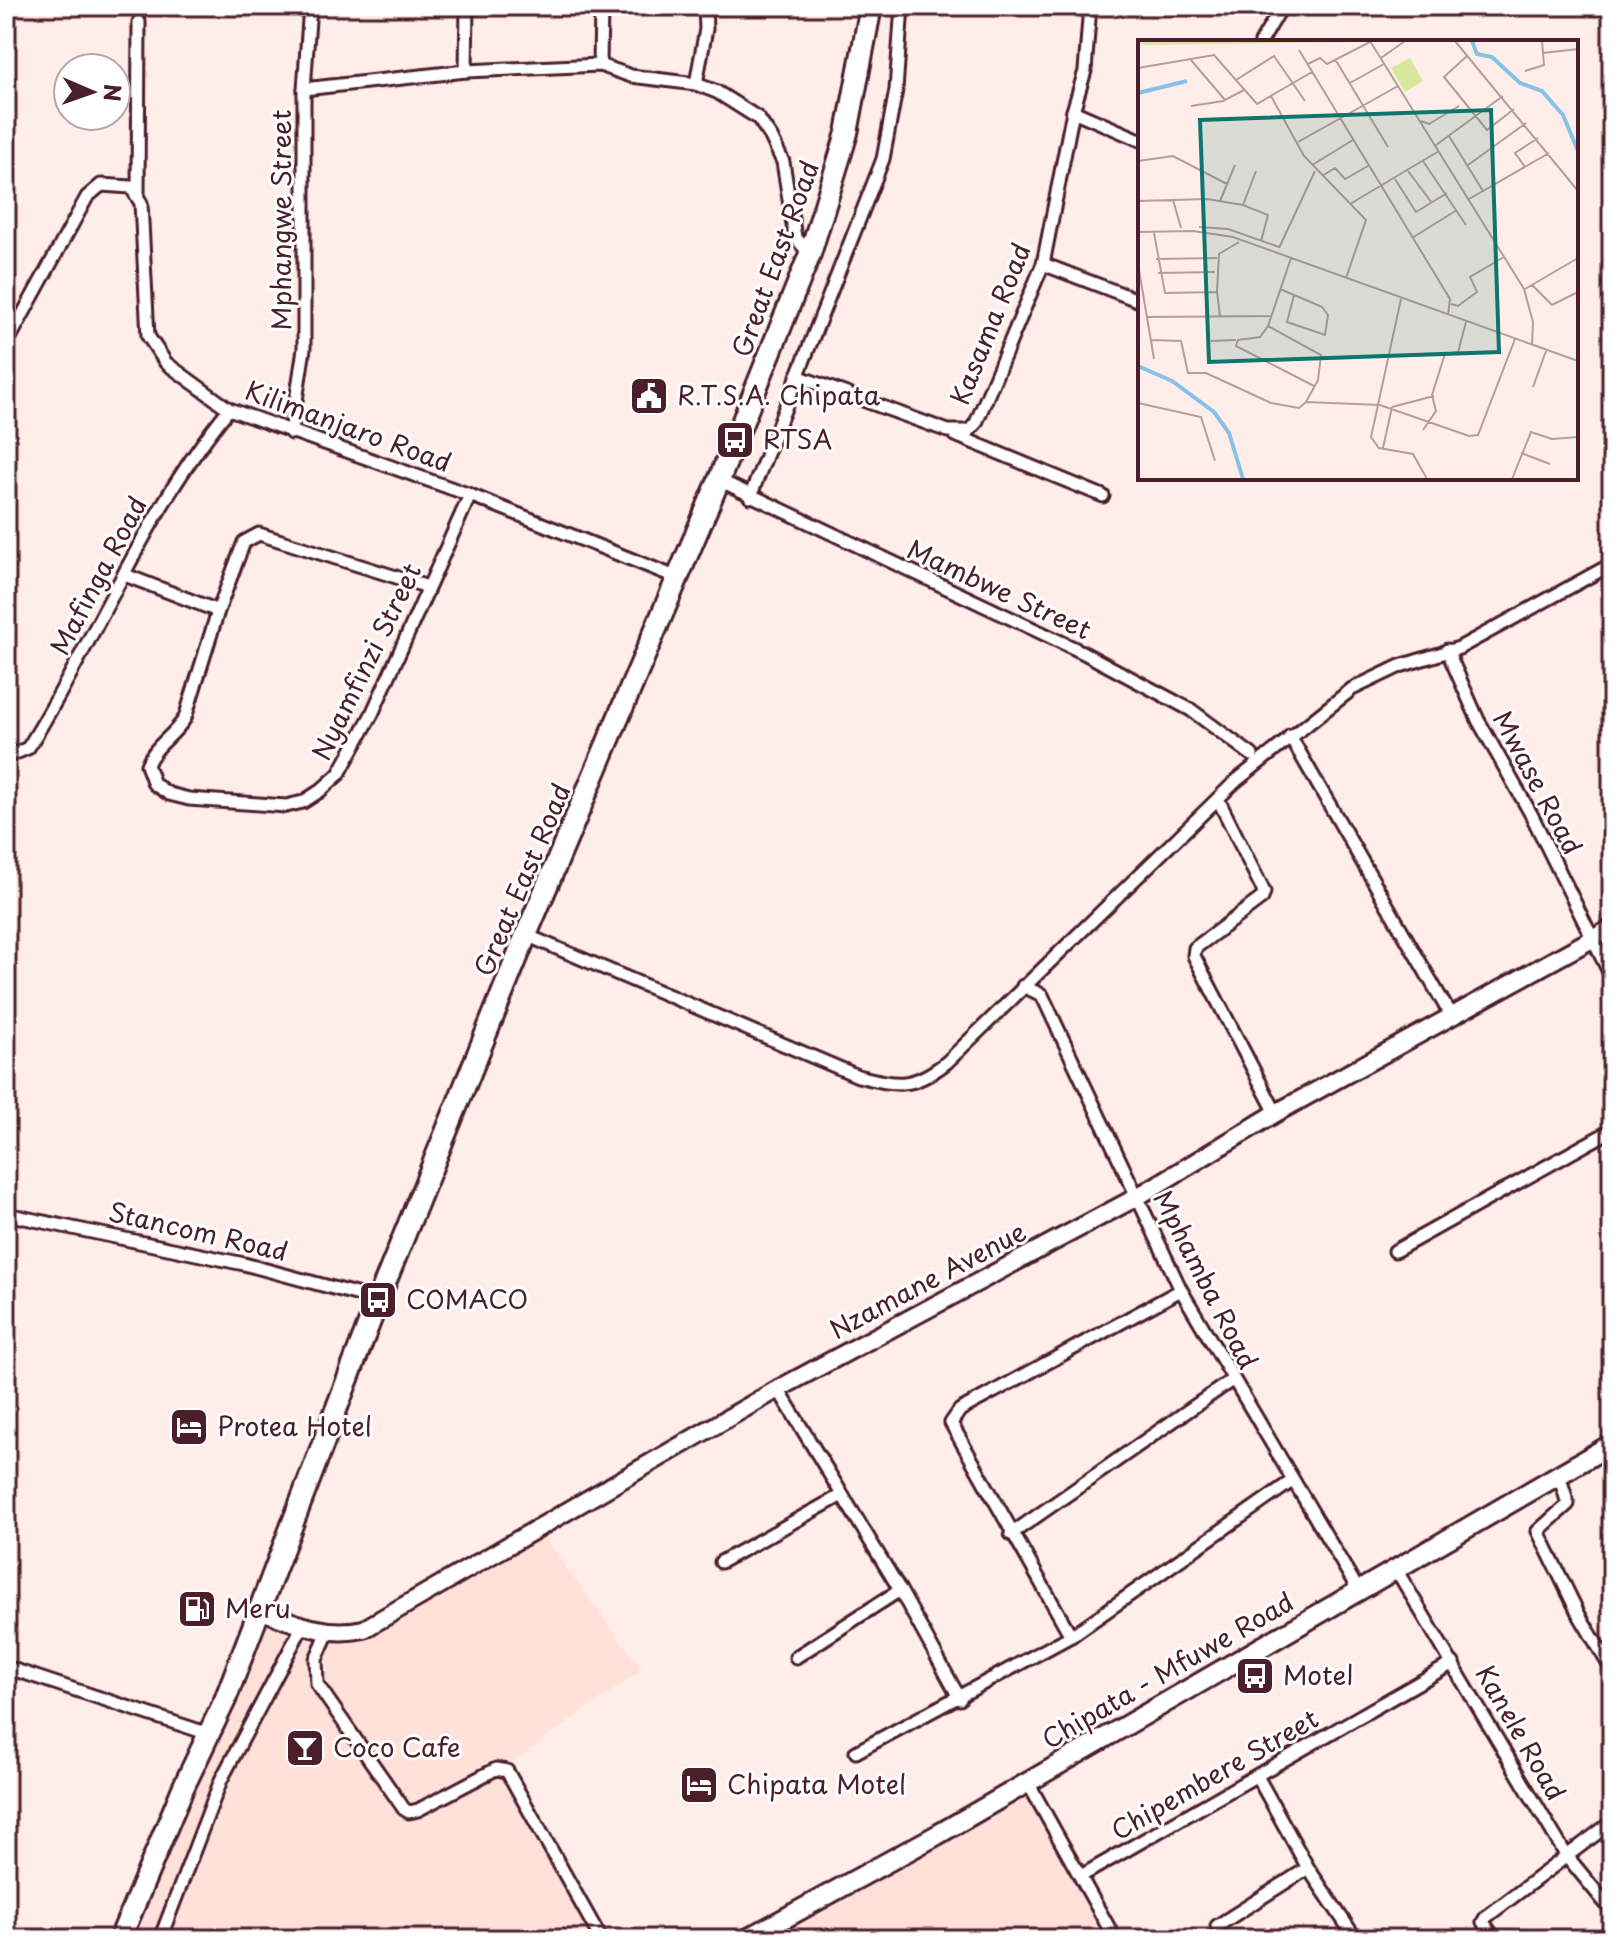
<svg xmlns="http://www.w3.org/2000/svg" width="1618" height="1945" viewBox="0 0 1618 1945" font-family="'Playpen Sans',sans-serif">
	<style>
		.built { fill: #ffe1da }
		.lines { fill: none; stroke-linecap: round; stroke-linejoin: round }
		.street-casing { stroke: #4a1f2b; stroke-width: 17 }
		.secondary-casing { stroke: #4a1f2b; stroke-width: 22 }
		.primary-casing { stroke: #4a1f2b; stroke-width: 24 }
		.highway-casing { stroke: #4a1f2b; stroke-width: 26 }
		.street { stroke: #fff; stroke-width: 11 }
		.secondary { stroke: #fff; stroke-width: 16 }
		.primary { stroke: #fff; stroke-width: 18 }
		.highway { stroke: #fff; stroke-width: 20 }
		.labels { text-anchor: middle; stroke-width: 6; stroke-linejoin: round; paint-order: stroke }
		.street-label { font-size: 26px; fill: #4a1f2b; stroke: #fff }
		.poi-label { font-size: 26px; fill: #4a1f2b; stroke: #fff; text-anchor: start }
		.inset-river { fill: none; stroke: #87c2e6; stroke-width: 4 }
		.inset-road { fill: none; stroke: #b79b9d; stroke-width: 2 }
		.view { fill: #0f766e; fill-opacity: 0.15; stroke: #0f766e; stroke-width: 4 }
		.inset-edge { fill: none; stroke: #4a1f2b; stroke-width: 4 }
	</style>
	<rect width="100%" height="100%" fill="#ffede9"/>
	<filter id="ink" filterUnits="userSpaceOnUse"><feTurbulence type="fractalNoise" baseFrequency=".0125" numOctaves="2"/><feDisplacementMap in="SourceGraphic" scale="16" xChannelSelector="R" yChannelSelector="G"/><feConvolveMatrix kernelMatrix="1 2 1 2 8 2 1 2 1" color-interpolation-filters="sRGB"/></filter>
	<g filter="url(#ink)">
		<g class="built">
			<path d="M538,1529l104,141 -140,99 98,170h-470l130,-329 104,19z"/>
			<path d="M1027,1781l84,158h-365z"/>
		</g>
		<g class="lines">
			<defs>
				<g id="street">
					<path d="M467,6l-1,65 134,-6 31,11 65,8 21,8 41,26 13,19 12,25 12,75 15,17"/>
					<path d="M1261,42l21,-36"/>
					<path d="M600,65l1,-59"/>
					<path d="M696,84l10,-55 -1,-23"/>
					<path d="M304,89l162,-18"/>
					<path d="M1073,111l67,29"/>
					<path d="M138,194l1,-172"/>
					<path d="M1043,264l97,37"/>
					<path d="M6,345l81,-148 14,-12 30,2 10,16 7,133 18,27 63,46 241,86 208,83"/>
					<path d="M797,376l151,55h21l7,-8 67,-159 30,-153 12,-40 5,-65"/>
					<path d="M291,433l13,-84v-260l6,-83"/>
					<path d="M955,435l148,61"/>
					<path d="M719,480l363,172 109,58 61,45"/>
					<path d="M750,497l133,-338 13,-69 6,-84"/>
					<path d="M125,575l93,36"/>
					<path d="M428,587l-169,-53 -15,8 -26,69 -33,107c-11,18 -31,28 -38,47l7,19 15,10 20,5 97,7 17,-4 17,-11 19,-17 33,-60 98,-219"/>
					<path d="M1447,650l31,70 53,94 81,164"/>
					<path d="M1290,736l161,280"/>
					<path d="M6,757l22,-9c70,-112 117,-237 201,-339"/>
					<path d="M1218,799l46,93 -2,6 -67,50 -1,8 82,157"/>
					<path d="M526,935l332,141c41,10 55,13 89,-14l289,-281 116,-92 48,-23 59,-18 153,-84"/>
					<path d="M1023,986l19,9 139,295 179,303"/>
					<path d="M6,1214l238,50 134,36"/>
					<path d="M1395,1251l217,-121"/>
					<path d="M778,1389l122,201 60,109"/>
					<path d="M1559,1475l9,29 -30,27 40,82 34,57"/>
					<path d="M1011,1534l221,-154"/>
					<path d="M721,1562l121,-67"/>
					<path d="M1397,1571l169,284 46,56"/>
					<path d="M328,1632l-12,27 1,25 87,125 5,3 9,-2 78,-41 11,2 94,168"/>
					<path d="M1071,1636l-120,-213 9,-13 221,-120"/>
					<path d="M796,1657l104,-67"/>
					<path d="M6,1667l203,67"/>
					<path d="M856,1752l215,-116 221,-155"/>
					<path d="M1258,1778l50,90 48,71"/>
					<path d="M1027,1781l88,158"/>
					<path d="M1081,1876l372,-213"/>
					<path d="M1217,1926l91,-58"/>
					<path d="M160,1939l61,-159 81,-153"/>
					<path d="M1495,1939l-12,-17 3,-5 126,-95"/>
				</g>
				<path id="secondary" d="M260,1610c35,14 66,27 104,19l414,-240 359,-192 139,-84 336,-185"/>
				<path id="primary" d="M747,1939l190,-104 675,-391"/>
				<path id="highway" d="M120,1939l63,-151 42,-88 153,-400 148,-365 193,-455 91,-226 37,-121 24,-127"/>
			</defs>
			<use href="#street" class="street-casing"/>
			<use href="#secondary" class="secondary-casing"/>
			<use href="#primary" class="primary-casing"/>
			<use href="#highway" class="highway-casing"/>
			<use href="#street" class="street"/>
			<use href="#secondary" class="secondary"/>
			<use href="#primary" class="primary"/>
			<use href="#highway" class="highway"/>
		</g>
	</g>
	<defs>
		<symbol id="civic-square" viewBox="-11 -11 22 22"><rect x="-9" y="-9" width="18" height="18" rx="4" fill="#4a1f2b" stroke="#fff"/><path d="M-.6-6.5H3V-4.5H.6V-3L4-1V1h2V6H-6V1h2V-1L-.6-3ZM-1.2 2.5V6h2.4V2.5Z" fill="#fff"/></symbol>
		<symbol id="bus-square" viewBox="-11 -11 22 22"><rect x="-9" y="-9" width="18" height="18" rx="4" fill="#4a1f2b" stroke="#fff"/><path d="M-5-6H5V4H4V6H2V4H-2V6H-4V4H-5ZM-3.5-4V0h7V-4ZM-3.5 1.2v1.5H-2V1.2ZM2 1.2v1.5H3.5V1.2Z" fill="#fff"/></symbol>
		<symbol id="hotel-square" viewBox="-11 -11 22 22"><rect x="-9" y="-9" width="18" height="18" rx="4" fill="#4a1f2b" stroke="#fff"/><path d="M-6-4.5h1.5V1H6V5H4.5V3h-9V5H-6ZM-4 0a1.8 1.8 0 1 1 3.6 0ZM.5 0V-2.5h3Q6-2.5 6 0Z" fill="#fff"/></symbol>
		<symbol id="fuel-square" viewBox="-11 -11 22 22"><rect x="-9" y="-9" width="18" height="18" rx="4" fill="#4a1f2b" stroke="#fff"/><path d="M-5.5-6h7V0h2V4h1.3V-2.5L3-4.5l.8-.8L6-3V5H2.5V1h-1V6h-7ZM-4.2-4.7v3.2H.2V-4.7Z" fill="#fff"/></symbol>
		<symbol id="bar-square" viewBox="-11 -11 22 22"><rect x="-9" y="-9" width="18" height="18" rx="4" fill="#4a1f2b" stroke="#fff"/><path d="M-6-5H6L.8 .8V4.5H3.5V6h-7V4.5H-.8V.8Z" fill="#fff"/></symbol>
	</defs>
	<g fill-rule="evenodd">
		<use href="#civic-square" x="627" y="374" width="44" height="44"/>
		<use href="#bus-square" x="713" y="418" width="44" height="44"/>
		<use href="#bus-square" x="356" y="1278" width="44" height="44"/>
		<use href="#hotel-square" x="167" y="1405" width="44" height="44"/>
		<use href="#fuel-square" x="175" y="1587" width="44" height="44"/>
		<use href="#bus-square" x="1233" y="1654" width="44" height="44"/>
		<use href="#bar-square" x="283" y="1726" width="44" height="44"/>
		<use href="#hotel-square" x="677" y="1763" width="44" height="44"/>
	</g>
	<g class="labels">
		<g class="street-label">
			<text transform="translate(282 220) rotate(-90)" y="9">Mphangwe Street</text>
			<text transform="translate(776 259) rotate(-70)" y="9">Great East Road</text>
			<text transform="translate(991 324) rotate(-68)" y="9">Kasama Road</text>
			<text transform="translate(348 427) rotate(20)" y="9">Kilimanjaro Road</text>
			<text transform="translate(99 576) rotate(-62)" y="9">Mafinga Road</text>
			<text transform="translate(999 590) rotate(25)" y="9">Mambwe Street</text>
			<text transform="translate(367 662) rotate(-64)" y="9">Nyamfinzi Street</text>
			<text transform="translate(1537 783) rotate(62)" y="9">Mwase Road</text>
			<text transform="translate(523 880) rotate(-67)" y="9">Great East Road</text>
			<text transform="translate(198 1232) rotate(13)" y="9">Stancom Road</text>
			<text transform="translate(1205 1280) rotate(63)" y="9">Mphamba Road</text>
			<text transform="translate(928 1281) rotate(-28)" y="9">Nzamane Avenue</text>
			<text transform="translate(1168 1671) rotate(-30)" y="9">Chipata - Mfuwe Road</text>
			<text transform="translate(1520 1733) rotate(60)" y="9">Kanele Road</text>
			<text transform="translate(1215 1775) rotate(-30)" y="9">Chipembere Street</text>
		</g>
		<g class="poi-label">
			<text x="677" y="405">R.T.S.A. Chipata</text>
			<text x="763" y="449">RTSA</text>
			<text x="406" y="1309">COMACO</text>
			<text x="217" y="1436">Protea Hotel</text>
			<text x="225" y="1618">Meru</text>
			<text x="1283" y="1685">Motel</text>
			<text x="333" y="1757">Coco Cafe</text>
			<text x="727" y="1794">Chipata Motel</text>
		</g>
	</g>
	<g transform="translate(1138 40)">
		<rect width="440" height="440" fill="#ffede9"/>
		<path d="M0,1h226v1l-220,3zM272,18l13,23 -18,11 -14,-24z" fill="#d6e89c"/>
		<path class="inset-river" d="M334,1l5,13 15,3 28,26 22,8 21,24 15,36M0,53l49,-12M0,326l34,15 42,31 15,21 14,46"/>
		<path class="inset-road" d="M232,1l154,248 9,33 -1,24M317,1l123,150M161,10l151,249 -2,16M405,13l35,-4M330,15l-24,22 43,53 27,-21M243,18l24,-17M197,19l53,88M53,20l34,40M170,24l12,-6 7,6 43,-22M0,28l76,-13 43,49 55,-32M387,31l19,-6 -2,-24M98,40l38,-24 31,45M212,43l34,-19M133,56l33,60 62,64 -20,58M53,66l32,-5 21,-11M283,81l8,3 30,-18M311,96l34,55M160,102l100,-56M298,105l67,-49M0,121l35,-5 54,28M285,121l43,64M174,125l41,-25M330,125l58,-42M387,127l-10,-14 23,-15M270,131l24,32M184,136l13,-8 10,11 23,-13M257,139l21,33 31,-19M331,159l80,-46M35,160l8,28M0,161l69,-2 36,6 25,10 -7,26M82,161l15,-36M212,164l89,-53M105,165l13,-34M61,187l29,2 51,18M0,192l55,-1 40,6 345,124M16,193l11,60 52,-1 2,-38 20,-12M274,198l45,-28M141,208l36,-77M153,218l-23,68 -8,11 -22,3 -2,6 78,40M18,219l61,-1M0,224l16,95M20,233l57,-1M394,245l20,20 26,-13M142,249l14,6 19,8 9,4 6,8 -3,20 -38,-13 7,-27M387,249l53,-31M79,252l3,24M263,259l-30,138 8,11 34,6 14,25M313,264l7,2 19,-14 -7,-15 34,-20M8,277l126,-1M130,286l53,29 -3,25 -12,22M13,300l30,1 7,32h18l65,30 28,5 7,-6 74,3 89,31 9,-1 37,-96M73,301l25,-1M395,347l13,-36M0,363l63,14 14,44M254,367l42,-11M285,390l13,-19 -4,-16 13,-41 13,-2 8,-30M245,408l9,-41M383,413l29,11M374,439l19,-47 21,7 26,-2"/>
		<path class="view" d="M353,70l8,242 -290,10 -9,-242z"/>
		<rect width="440" height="440" class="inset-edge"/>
	</g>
	<rect width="1618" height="1945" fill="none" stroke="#fff" stroke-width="32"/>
	<rect x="16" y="16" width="1586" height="1913" fill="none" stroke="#4a1f2b" stroke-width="3" filter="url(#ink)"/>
	<g transform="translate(92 92) rotate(92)"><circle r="38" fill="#ffffff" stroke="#b7a5aa" stroke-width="2"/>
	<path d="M0-6L14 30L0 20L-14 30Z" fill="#4a1f2b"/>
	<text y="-12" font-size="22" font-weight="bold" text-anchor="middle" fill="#4a1f2b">N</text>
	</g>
</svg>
